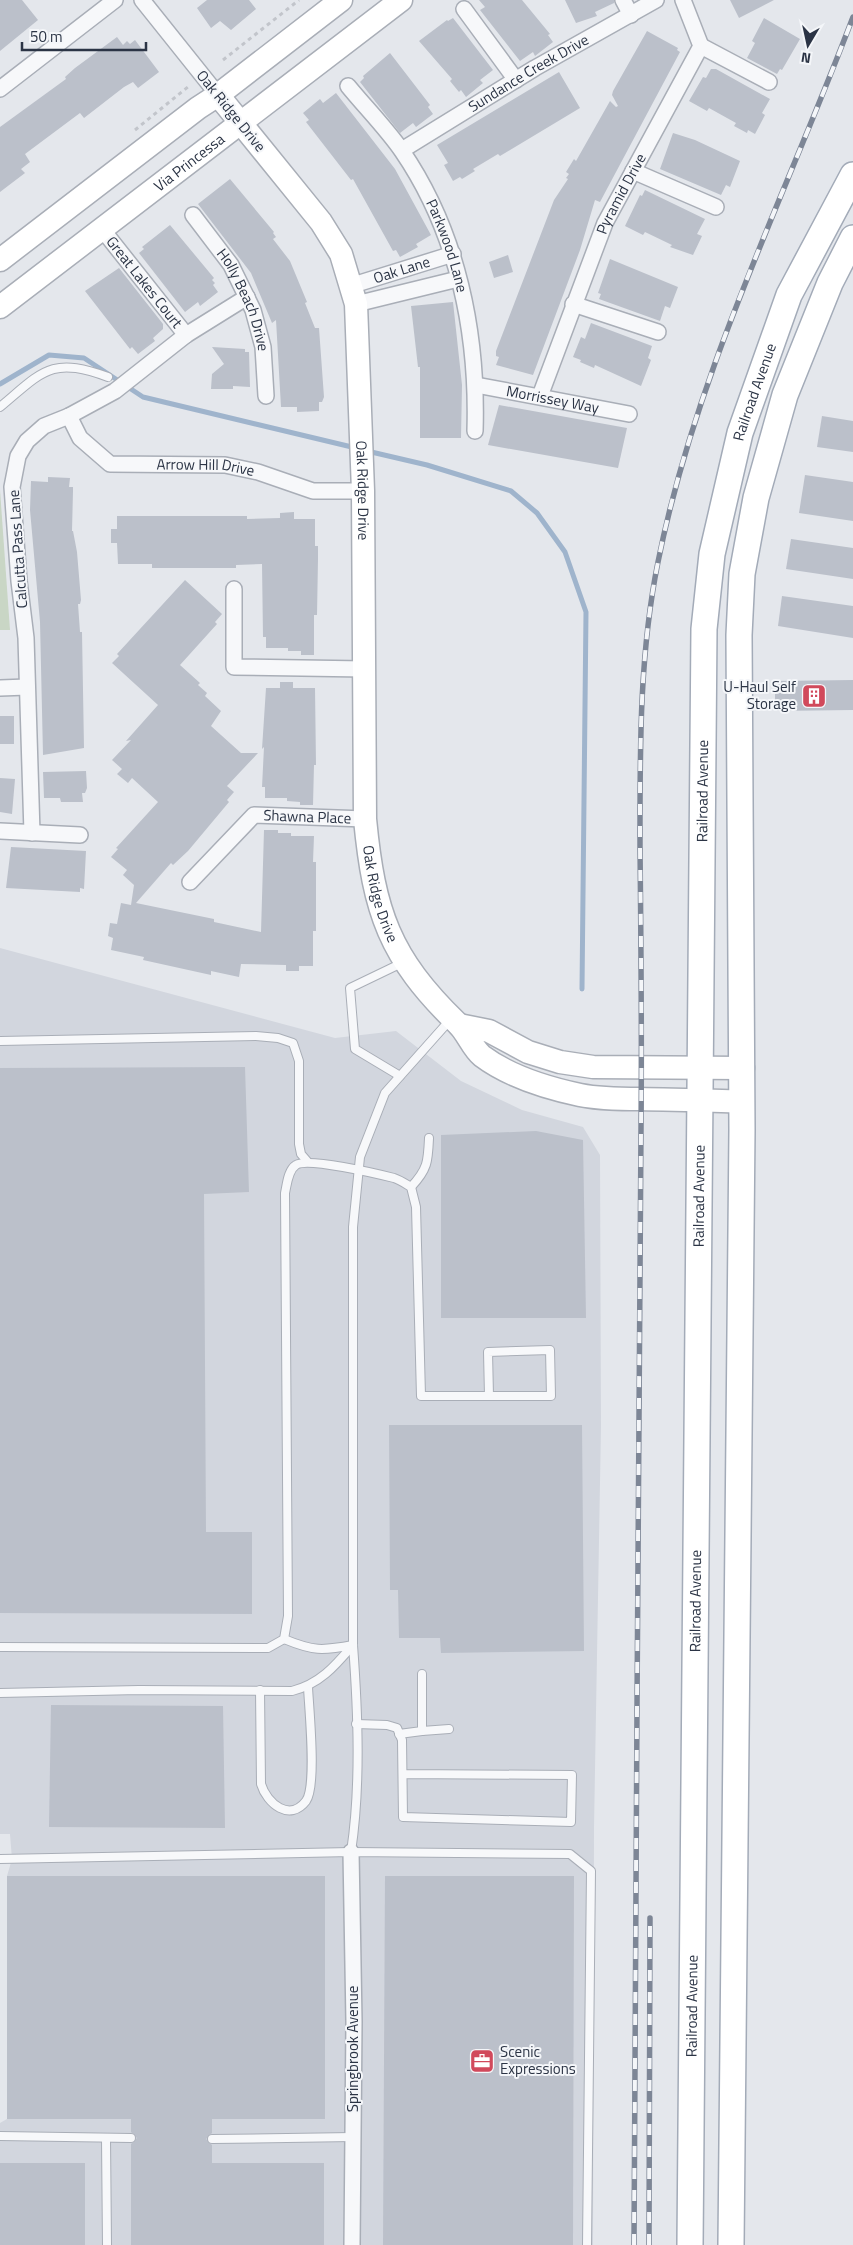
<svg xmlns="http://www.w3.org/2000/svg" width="853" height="2245" viewBox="0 0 853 2245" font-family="'Titillium Web',sans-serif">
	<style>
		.built { fill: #d2d6de }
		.green { fill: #c9d6c5 }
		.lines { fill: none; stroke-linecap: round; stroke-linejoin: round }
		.stream { stroke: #9fb4cc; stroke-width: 5 }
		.building { fill: #bbc0ca }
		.lane-casing { stroke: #a9aeb7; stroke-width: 10 }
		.street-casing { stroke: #a9aeb7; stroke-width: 18 }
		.secondary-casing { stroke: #a9aeb7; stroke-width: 25 }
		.primary-casing { stroke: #a3abb8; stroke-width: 28 }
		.path { stroke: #c2c5cb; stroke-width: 3; stroke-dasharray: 4 4; stroke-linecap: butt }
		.lane { stroke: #f7f8fa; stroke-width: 8 }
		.street { stroke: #f7f8fa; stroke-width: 15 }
		.secondary { stroke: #fff; stroke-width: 22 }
		.primary { stroke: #fff; stroke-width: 25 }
		.rail-casing { stroke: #7d8696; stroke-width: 5.5 }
		.rail { stroke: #f4f6f9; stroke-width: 4; stroke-dasharray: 11; stroke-linecap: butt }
		.labels { text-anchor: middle; stroke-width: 4; stroke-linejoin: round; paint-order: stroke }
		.street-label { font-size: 15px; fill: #2b3445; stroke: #f4f6f9 }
		.poi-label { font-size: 15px; fill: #2b3445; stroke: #f4f6f9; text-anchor: end }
	</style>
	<rect width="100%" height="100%" fill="#e4e7ec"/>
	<path class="built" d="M0,948l335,90 61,-7 65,50 61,29 61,17 17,28 1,270 -7,403 -1,417h-593v-122l7,-4v-243l5,-17 -2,-25h-10z"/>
	<path class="green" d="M0,490l10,140h-10z"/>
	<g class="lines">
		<g class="stream">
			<path d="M0,384l49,-29 35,3 59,39 213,51"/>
			<path d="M367,451l60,14 84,26 26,22 28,39 21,60 -4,377"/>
		</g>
	</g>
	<g class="building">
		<path d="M0,0h22l16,20 -38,31z"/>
		<path d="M207,0h42l7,9 -25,21 -11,-9 -9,7 -14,-20z"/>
		<path d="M479,0h43l28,34 -2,1 5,7 -18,14 -2,-4 -13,9 -40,-51 5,-3z"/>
		<path d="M565,0h49v3l-19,9 2,4 -21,7z"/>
		<path d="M730,0h44l-35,18z"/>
		<path d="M453,18l40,52 -13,10 3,3 -17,14 -5,-7 -2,2 -9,-11 2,-2 -33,-38 28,-21 1,1z"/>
		<path d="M764,18l36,21 -18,31 -2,-1 -3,5 -30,-16 8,-15 -3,-2z"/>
		<path d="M647,31l31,17 -1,2 3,2 -80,150 -5,-2 -15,50 -47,125 -37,-10 3,-8 -3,-1v-5l58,-151 14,-21 -2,-1 3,-4 -3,-2 8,-13 2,2 34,-60 6,6 2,-1 -6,-11 1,-4z"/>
		<path d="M117,37l6,8 4,-4 3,3 5,-4 24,32 -21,16 -5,-6 -9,5 -40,31 -4,-5 -55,41 5,8 -9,7 4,4 -25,19v-65l66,-48 -1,-2 10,-9z"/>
		<path d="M390,53l40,52 -2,2 5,7 -17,13 -3,-4 -13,10 -40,-51 4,-4 -1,-2z"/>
		<path d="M711,69h5l54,30 -8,14 3,2 -10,19 -7,-4 -1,3 -13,-7 2,-3 -27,-15 -2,3 -18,-10 14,-24 3,1z"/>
		<path d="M559,72l21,36 -80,48 -2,-2 -25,15 2,2 -13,8 -2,-2 -7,4 -9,-16 4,-2 -11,-18z"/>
		<path d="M336,93l59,76 36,66 -15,9 2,3 -18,10 -4,-7 -3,1 -40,-72 -2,1 -45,-58 3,-2 -6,-7 17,-14 3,4z"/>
		<path d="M673,133l22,7 45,21 -10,26 -4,-2 -5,10 -61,-26z"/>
		<path d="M230,179l44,53 -1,1 3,4 -3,2 17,22 17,41 -2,1 10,25h4l5,69 -2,5h-3v9l-22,1v-5h-16l-5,-87 -4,3 -21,-50 -53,-69z"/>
		<path d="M645,190l60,29 -8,15 5,2 -9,19 -23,-8 2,-2 -27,-13 -2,3 -18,-9 15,-31 2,1z"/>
		<path d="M170,225l44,53 -2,2 3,3 -2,2 5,7 -18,14 -2,-4 -13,10 -46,-59 5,-4 -2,-2z"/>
		<path d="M508,255l5,17 -19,6 -5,-16z"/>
		<path d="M610,259l68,28 -8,21 -5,-2 -5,15 -61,-22 2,-5 -3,-1z"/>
		<path d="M119,268l44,56v5l-10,9 2,3 -17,13 -6,-7 -2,2 -45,-58z"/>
		<path d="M453,302l9,83 -1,53h-41v-71h-2l-7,-61z"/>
		<path d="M591,323l61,23 -4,12 3,2 -10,26 -46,-21 -1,3 -14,-6 1,-2 -8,-3 8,-20 4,2z"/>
		<path d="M212,347l33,2v3h4l1,35 -17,-1v3h-22l1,-15 12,-10z"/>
		<path d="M499,405l128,23 -9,40 -130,-23z"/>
		<path d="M822,416l31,5v31l-36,-5z"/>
		<path d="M805,475l48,7v39l-54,-8z"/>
		<path d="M48,477l22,1 -1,9h4v4l-1,40h1l4,21 4,48 -1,4h-2l2,28h2l2,116 -41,7 -3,-133 -10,-112 1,-29 17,1z"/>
		<path d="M294,512v7h21v27h3v13l-1,56h-3v40h-13v-4h-13v-3h-22v-11h-3l-1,-73 -26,1v3h-84v-4h-34l-1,-21h-6v-14h6v-13h130v3l33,-1v-5z"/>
		<path d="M791,539l62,9v31l-67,-10z"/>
		<path d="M185,580l37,34 -7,8 2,2 -37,41 20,18 -2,2 9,8 -2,3 16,15 -10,15 30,27h17l-31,33 7,6 -7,8 2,2 -41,49 -15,14 -2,-2 -35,40 78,16v3l47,10 3,-102h14v3h13v3h23l-1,26h3v69h-3v35h-14v5h-13v-6l-45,-1 -2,13 -28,-6v4l-68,-15 1,-3 -33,-7 2,-12 -5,-2 2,-13 7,1 4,-21 10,2 3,-20 -11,-10 4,-5 -16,-13 7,-8 -2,-1 42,-46 -26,-24 -4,5 -11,-9 5,-5 -10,-9 19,-20 -5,1 32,-36 -46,-42 7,-7 -2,-2z"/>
		<path d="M782,596l71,10v32l-75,-12z"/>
		<path d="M853,680v30l-78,1v-30z"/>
		<path d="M280,682h13v6h22l1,77h-2l-1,40h-13v-3l-13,-1v-3h-22v-11h-3l2,-40 -2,2 4,-61h14z"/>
		<rect x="0" y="716" width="14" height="28"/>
		<path d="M86,771l1,17 -2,5h-3l1,9h-22l-1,-4h-16l-1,-26z"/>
		<path d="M0,778l15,1 -3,35 -12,-2z"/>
		<path d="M11,847l75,4 -2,38 -4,-1v4l-74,-4z"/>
		<path d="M245,1067l4,125 -45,2 2,338h46v82l-252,-1v-545z"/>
		<path d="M536,1131l47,9 3,178h-145v-183z"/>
		<path d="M389,1425h193l2,226 -143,2 -1,-15h-41l-1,-48h-8z"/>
		<path d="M51,1705l172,1 2,122 -176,-1z"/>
		<path d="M7,1876h318v243h-113v14l-6,6 6,6v18h112v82h-193v-101l6,-6 -6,-6v-13h-124z"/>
		<path d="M385,1876h189l-1,369h-190z"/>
		<rect x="0" y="2163" width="85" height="82"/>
	</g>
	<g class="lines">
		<defs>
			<g id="lane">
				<path d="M0,407c43,-36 51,-51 108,-30"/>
				<path d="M0,1041l256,-5 22,2 15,5 6,18v83l2,10 6,7"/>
				<path d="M400,1076l-45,-27 -5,-61 54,-26"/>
				<path d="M411,1187c17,-18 17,-26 18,-49"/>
				<path d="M284,1639c29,12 38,12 69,6"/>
				<path d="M0,1647l268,1 16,-9 4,-23 -3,-423c2,-9 3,-23 11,-28 11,-8 82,9 98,13 6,2 12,6 17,9l5,20 5,189h130l-1,-46 -62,2 1,44"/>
				<path d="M260,1690l1,94c6,20 29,38 45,17 11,-15 3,-92 2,-114"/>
				<path d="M0,1693l139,-3 153,1c28,-7 43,-25 61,-46"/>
				<path d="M356,1724l31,1 10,3 5,12 1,77 168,5 1,-47 -169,-1"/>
				<path d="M422,1731l27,-2"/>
				<path d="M399,1734l23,-3v-57"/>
				<path d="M351,1852c10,-66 7,-140 2,-207v-418l7,-70 25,-64 65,-73"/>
				<path d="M0,1859l351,-7 219,2 21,17 -4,374"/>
				<path d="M0,2136l131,2"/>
				<path d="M106,2138l1,107"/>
				<path d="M212,2139l141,-2"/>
			</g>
			<g id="street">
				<path d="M142,0l76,95"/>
				<path d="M623,0l8,15"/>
				<path d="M464,9l52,71"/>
				<path d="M701,46l68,36"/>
				<path id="s1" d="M348,86c18,22 38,42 54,65 56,82 76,182 73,280"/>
				<path d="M0,89l115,-89"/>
				<path id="s2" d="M402,150l133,-82 121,-68"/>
				<path d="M633,171l83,36"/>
				<path id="s3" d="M193,215l38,50 22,45 10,37 3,49"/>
				<path id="s4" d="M102,229l84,106"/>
				<path id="s5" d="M350,286l103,-32"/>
				<path d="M356,304l102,-25"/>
				<path d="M573,304l85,28"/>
				<path id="s6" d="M476,385l153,29"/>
				<path id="s7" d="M540,396l65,-173 96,-177 -18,-46"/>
				<path id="s8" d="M69,416l11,22 30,26 115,1 33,7 55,19h50"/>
				<path d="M234,589v78l131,2"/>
				<path d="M0,688l27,-1"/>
				<path d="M0,831l80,4"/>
				<path d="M32,833l-6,-195 -7,-57 -7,-94 6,-31 9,-15 17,-15 25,-10 46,-25 71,-56 61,-38"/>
				<path id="s9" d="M190,882l64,-67 111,4"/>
				<path d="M351,1852l3,170 -2,223"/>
			</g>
			<g id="secondary">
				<path id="s10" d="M218,95l103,127 20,32 15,50 7,187 2,328c9,93 24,138 92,204 10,9 15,25 25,33 28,21 65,32 98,39 20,4 40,4 60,4 34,1 68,1 102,3"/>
				<path d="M0,260l198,-152 20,-13 123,-95"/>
				<path id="s11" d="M0,307c134,-102 268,-204 401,-307"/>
				<path d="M459,1025l30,6 39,21 32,10 33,5 150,1"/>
			</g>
			<g id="primary">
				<path id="s12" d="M690,2245l14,-1616 8,-75 28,-121 49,-138 64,-120"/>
				<path d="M731,2245l11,-1115 -3,-495 3,-61 14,-76 29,-103 45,-112 23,-45"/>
			</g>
		</defs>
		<use href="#lane" class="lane-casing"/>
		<use href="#street" class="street-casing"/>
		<use href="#secondary" class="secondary-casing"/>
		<use href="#primary" class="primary-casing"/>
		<g class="path">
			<path d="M223,60l76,-60"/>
			<path d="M135,130l54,-44"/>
		</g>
		<use href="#lane" class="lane"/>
		<use href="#street" class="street"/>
		<use href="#secondary" class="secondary"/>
		<use href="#primary" class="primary"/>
		<defs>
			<g id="rail">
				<path d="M634,2245c2,-372 4,-743 7,-1115 1,-95 0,-190 -1,-284 0,-95 -1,-190 18,-284 38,-190 127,-365 195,-545"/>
				<path d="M649,2245l1,-327"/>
			</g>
		</defs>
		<use href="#rail" class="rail-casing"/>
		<use href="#rail" class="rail"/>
	</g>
	<defs>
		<symbol id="building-square" viewBox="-11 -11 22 22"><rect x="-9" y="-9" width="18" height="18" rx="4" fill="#d1495b" stroke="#f4f6f9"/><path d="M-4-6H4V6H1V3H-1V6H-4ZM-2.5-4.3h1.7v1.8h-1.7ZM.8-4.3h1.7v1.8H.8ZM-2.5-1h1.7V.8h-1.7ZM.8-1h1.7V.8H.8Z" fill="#fff"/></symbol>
		<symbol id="office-square" viewBox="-11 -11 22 22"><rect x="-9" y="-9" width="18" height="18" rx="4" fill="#d1495b" stroke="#f4f6f9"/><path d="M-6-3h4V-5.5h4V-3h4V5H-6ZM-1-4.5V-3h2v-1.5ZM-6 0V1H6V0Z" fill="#fff"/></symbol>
	</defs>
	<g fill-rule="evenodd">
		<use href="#building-square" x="800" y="682" width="28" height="28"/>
		<use href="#office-square" x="468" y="2047" width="28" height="28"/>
	</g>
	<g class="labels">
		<g class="street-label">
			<text dy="5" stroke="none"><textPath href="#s2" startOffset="148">Sundance Creek Drive</textPath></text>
			<text transform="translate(231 111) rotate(51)" y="5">Oak Ridge Drive</text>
			<text dy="5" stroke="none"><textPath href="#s11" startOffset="238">Via Princessa</textPath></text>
			<text dy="5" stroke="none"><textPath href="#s7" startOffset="218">Pyramid Drive</textPath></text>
			<text dy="5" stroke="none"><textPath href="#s1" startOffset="190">Parkwood Lane</textPath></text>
			<text dy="5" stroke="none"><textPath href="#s5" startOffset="54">Oak Lane</textPath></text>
			<text dy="5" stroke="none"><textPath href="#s4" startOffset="68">Great Lakes Court</textPath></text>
			<text dy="5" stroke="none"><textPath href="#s3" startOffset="100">Holly Beach Drive</textPath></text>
			<text dy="5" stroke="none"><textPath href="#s12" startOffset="1859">Railroad Avenue</textPath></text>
			<text dy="5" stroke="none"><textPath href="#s6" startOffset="78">Morrissey Way</textPath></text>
			<text dy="5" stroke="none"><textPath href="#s8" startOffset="160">Arrow Hill Drive</textPath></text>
			<text dy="5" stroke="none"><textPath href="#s10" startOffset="440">Oak Ridge Drive</textPath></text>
			<text transform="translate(18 549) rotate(-94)" y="5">Calcutta Pass Lane</text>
			<text dy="5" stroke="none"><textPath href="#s12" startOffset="1454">Railroad Avenue</textPath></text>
			<text dy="5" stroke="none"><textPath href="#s9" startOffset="146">Shawna Place</textPath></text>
			<text dy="5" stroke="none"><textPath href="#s10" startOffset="845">Oak Ridge Drive</textPath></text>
			<text dy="5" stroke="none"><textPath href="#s12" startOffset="1049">Railroad Avenue</textPath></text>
			<text dy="5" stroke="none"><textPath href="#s12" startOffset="644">Railroad Avenue</textPath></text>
			<text dy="5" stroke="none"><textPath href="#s12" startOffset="239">Railroad Avenue</textPath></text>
			<text transform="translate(353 2049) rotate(-90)" y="5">Springbrook Avenue</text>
		</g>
		<g class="poi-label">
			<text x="796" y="692">U-Haul Self<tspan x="796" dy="17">Storage</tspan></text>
			<text x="500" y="2057" text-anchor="start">Scenic<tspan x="500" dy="17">Expressions</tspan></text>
		</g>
	</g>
	<g transform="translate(808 45) rotate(189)" stroke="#f4f6f9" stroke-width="4" paint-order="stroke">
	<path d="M0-4L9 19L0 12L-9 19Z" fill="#2b3445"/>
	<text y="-8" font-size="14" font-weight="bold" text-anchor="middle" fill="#2b3445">N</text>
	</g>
	<path d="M22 42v8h124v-8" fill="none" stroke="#2b3445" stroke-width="2.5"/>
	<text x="30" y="42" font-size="15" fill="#2b3445" stroke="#f4f6f9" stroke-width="4" paint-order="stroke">50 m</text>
</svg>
